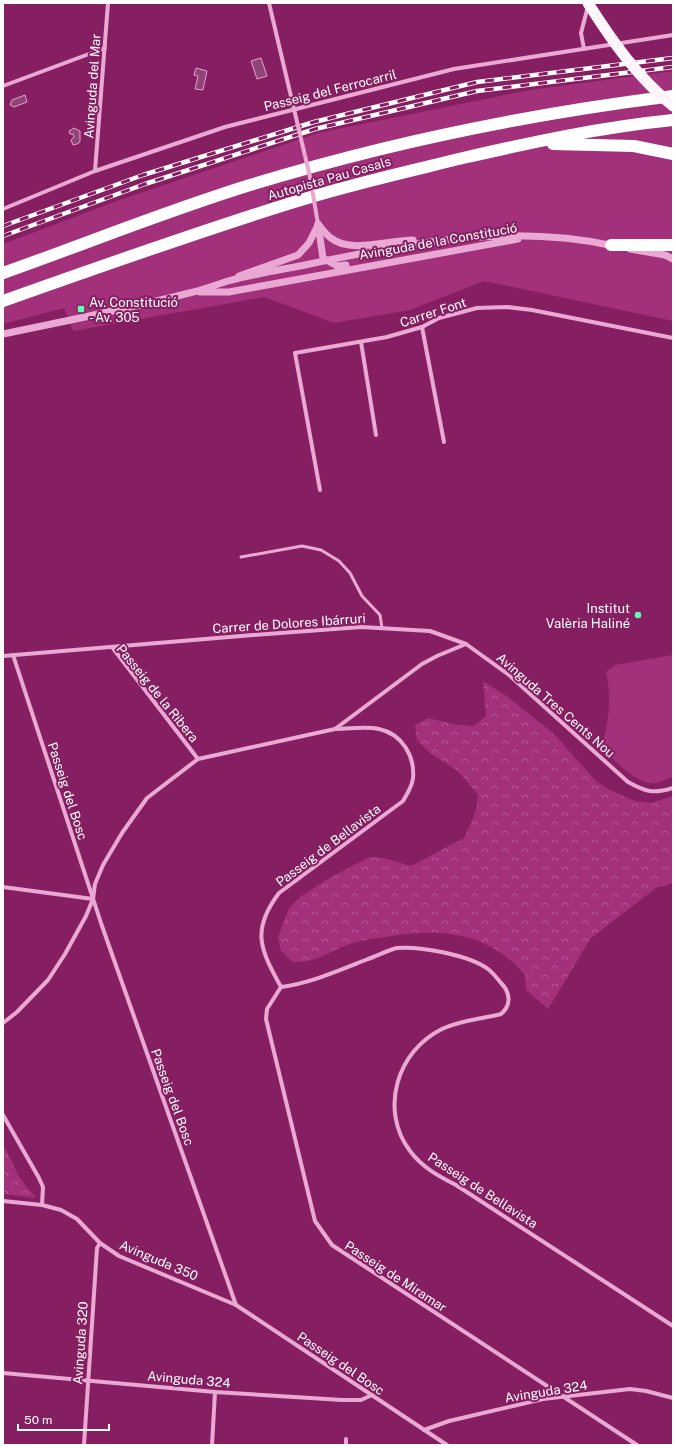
<svg xmlns="http://www.w3.org/2000/svg" width="676" height="1448" viewBox="0 0 676 1448" font-family="'Public Sans',sans-serif">
	<style>
		.green { fill: #a2307b }
		.forest { fill: url(#forest-crowns) }
		.water { fill: #8f4575; stroke: #eb9cd1 }
		.lines { fill: none; stroke-linecap: round; stroke-linejoin: round }
		.service { stroke: #eaa8d4; stroke-width: 3 }
		.minor { stroke: #eaa8d4; stroke-width: 4 }
		.tertiary { stroke: #eaa8d4; stroke-width: 7 }
		.motorway { stroke: #fff; stroke-width: 12 }
		.rail-casing { stroke: #fff; stroke-width: 4.5 }
		.rail { stroke: #861f61; stroke-width: 3; stroke-dasharray: 9; stroke-linecap: butt }
		.minor-bridge { stroke: #eaa8d4; stroke-width: 4 }
		.trunk-bridge { stroke: #fef6fb; stroke-width: 11 }
		.poi-dot { fill: #68f8b1; stroke: #861f61; stroke-width: 1.5 }
		.labels { text-anchor: middle; stroke-width: 4; stroke-linejoin: round; paint-order: stroke }
		.street-label { font-size: 13px; fill: #fff; stroke: #861f61 }
		.poi-label { font-size: 13px; fill: #fff; stroke: #861f61; text-anchor: start }
	</style>
	<defs>
		<pattern id="forest-crowns" width="20" height="18" patternUnits="userSpaceOnUse"><rect width="20" height="18" fill="#a2307b"/><path d="M2 6a3 3 0 1 1 6 0M12 15a3 3 0 1 1 6 0" fill="none" stroke="#b55995"/></pattern>
	</defs>
	<rect width="100%" height="100%" fill="#861f61"/>
	<g class="green">
		<path d="M673,71v250l-189,-40 -74,29 -76,13 -70,-26 -191,34 -9,-23 -61,16v-80l114,-43 201,-68 212,-43z"/>
		<path d="M673,655v122c-7,2 -16,8 -24,6 -18,-4 -34,-23 -48,-35 8,-26 11,-49 5,-76l9,-7z"/>
	</g>
	<g class="forest">
		<path d="M483,681l25,16 46,37 42,47 12,8 27,12 16,2 22,-7v87l-17,5 -65,50 -43,71 -22,-19 -1,-15c-35,-42 -83,-47 -133,-39 -13,2 -27,3 -39,7 -24,8 -33,19 -60,19l-12,-11 -3,-14 11,-29 11,-11 26,-17 43,-23 15,1 27,8 53,-28 12,-27 2,-16 -20,-24 -28,-18 -13,-13 -2,-15 13,-7 30,7 16,1 12,-10z"/>
		<path d="M3,1143l16,34 17,21 -33,-4z"/>
	</g>
	<g class="water">
		<path d="M261,58l6,18 -10,3 -6,-18z"/>
		<path d="M196,68l11,3 -4,19 -8,-1 3,-13 -4,-1z"/>
		<path d="M25,95l2,7 -13,5 -4,-2 2,-5z"/>
		<path d="M74,128l6,3v11l-3,2 -4,1 -2,-5 3,-3 -1,-3h-3l-1,-3z"/>
	</g>
	<g class="lines">
		<path class="service" d="M241,557l61,-11 19,4 18,11 11,12 12,23 18,19 2,13"/>
		<g class="minor">
			<path d="M584,49l-3,-16 7,-27"/>
			<path d="M3,86l102,-38"/>
			<path d="M95,171l13,-168"/>
			<path d="M3,209l92,-38 130,-44 229,-58 219,-34"/>
			<path d="M422,327l22,115"/>
			<path d="M361,342l15,93"/>
			<path d="M320,490l-25,-137 92,-16 35,-10 17,-9 38,-10 30,-1 25,3 141,28"/>
			<path d="M112,647l86,112"/>
			<path d="M13,655l89,271 134,379"/>
			<path d="M3,656l250,-21 108,-8 69,4 36,13"/>
			<path d="M3,887l90,12"/>
			<path d="M281,987c30,-4 59,-17 87,-28 9,-3 20,-9 29,-11 23,-2 72,7 91,21 5,4 9,9 13,14 9,9 11,22 0,31 -19,5 -41,6 -59,15 -45,22 -63,81 -32,122 12,16 28,25 46,34l217,141"/>
			<path d="M281,987l-14,22 -1,10 49,202 17,24 305,200"/>
			<path d="M281,987c-21,-38 -30,-57 -2,-94l124,-92c4,-7 9,-14 10,-23 2,-22 -11,-44 -34,-49 -13,-3 -29,0 -43,0"/>
			<path d="M3,1023l14,-11 31,-32 17,-26 21,-38 7,-17 2,-15 8,-19 19,-32 25,-35 51,-39 137,-30 87,-65 15,-8 29,-12 43,31 119,107c18,10 25,12 45,6"/>
			<path d="M3,1115l36,63 4,9 -1,18"/>
			<path d="M3,1201l39,4 19,5 16,9 23,24 19,13 117,49 211,140"/>
			<path d="M3,1373l212,19 127,8h19l11,-5"/>
			<path d="M424,1430l25,-9 94,-22 87,-10 16,2 27,7"/>
			<path d="M84,1445l13,-197 3,-5"/>
			<path d="M212,1445l3,-53"/>
			<path d="M346,1445v-6"/>
		</g>
		<g class="tertiary">
			<path d="M318,224l5,34 14,8 9,-1"/>
			<path d="M318,224c4,5 8,11 13,14 19,16 59,2 82,2"/>
			<path d="M630,249l35,6 8,4"/>
			<path d="M239,276l59,-21 11,-12 9,-18"/>
			<path d="M200,292h29l289,-53"/>
			<path d="M3,334c62,-13 125,-25 186,-41 14,-3 26,-8 39,-12 25,-7 51,-11 77,-16 102,-22 205,-42 309,-19"/>
		</g>
		<g class="motorway">
			<path d="M553,144l81,2 39,8"/>
			<path d="M611,245h62"/>
			<path d="M3,273c82,-29 163,-62 247,-88 140,-43 278,-71 423,-89"/>
			<path d="M3,301c96,-34 191,-68 288,-98 56,-18 115,-31 172,-45 70,-16 139,-31 210,-38"/>
		</g>
		<defs>
			<g id="rail">
				<path d="M3,226l140,-51 171,-53 163,-40 196,-24"/>
				<path d="M3,236l142,-52 170,-55 162,-38 196,-24"/>
			</g>
		</defs>
		<use href="#rail" class="rail-casing"/>
		<use href="#rail" class="rail"/>
		<path class="minor-bridge" d="M269,3l41,174 8,47"/>
		<path class="trunk-bridge" d="M588,3c24,38 50,75 85,103"/>
	</g>
	<g class="poi-dot">
		<rect x="77" y="305" width="8" height="8" rx="2"/>
		<circle cx="638" cy="615" r="4"/>
	</g>
	<g class="labels">
		<g class="street-label">
			<text transform="translate(92 86) rotate(-86)" y="5">Avinguda del Mar</text>
			<text transform="translate(330 90) rotate(-14)" y="5">Passeig del Ferrocarril</text>
			<text transform="translate(329 178) rotate(-16)" y="5">Autopista Pau Casals</text>
			<text transform="translate(438 241) rotate(-10)" y="5">Avinguda de la Constitució</text>
			<text transform="translate(433 312) rotate(-18)" y="5">Carrer Font</text>
			<text transform="translate(289 623) rotate(-4)" y="5">Carrer de Dolores Ibárruri</text>
			<text transform="translate(158 693) rotate(51)" y="5">Passeig de la Ribera</text>
			<text transform="translate(556 705) rotate(41)" y="5">Avinguda Tres Cents Nou</text>
			<text transform="translate(68 791) rotate(72)" y="5">Passeig del Bosc</text>
			<text transform="translate(328 845) rotate(-37)" y="5">Passeig de Bellavista</text>
			<text transform="translate(173 1097) rotate(70)" y="5">Passeig del Bosc</text>
			<text transform="translate(483 1190) rotate(33)" y="5">Passeig de Bellavista</text>
			<text transform="translate(159 1260) rotate(23)" y="5">Avinguda 350</text>
			<text transform="translate(396 1276) rotate(33)" y="5">Passeig de Miramar</text>
			<text transform="translate(80 1343) rotate(-86)" y="5">Avinguda 320</text>
			<text transform="translate(341 1363) rotate(34)" y="5">Passeig del Bosc</text>
			<text transform="translate(189 1379) rotate(5)" y="5">Avinguda 324</text>
			<text transform="translate(546 1391) rotate(-9)" y="5">Avinguda 324</text>
		</g>
		<g class="poi-label">
			<text x="89" y="307">Av. Constitució<tspan x="89" dy="15">- Av. 305</tspan></text>
			<text x="630" y="613" text-anchor="end">Institut<tspan x="630" dy="15">Valèria Haliné</tspan></text>
		</g>
	</g>
	<rect width="676" height="1448" fill="none" stroke="#ffffff" stroke-width="8"/>
	<path d="M18 1424v6h91v-6" fill="none" stroke="#ffffff" stroke-width="2"/>
	<text x="24" y="1424" font-size="12" fill="#ffffff" stroke="#861f61" stroke-width="3" paint-order="stroke">50 m</text>
</svg>
